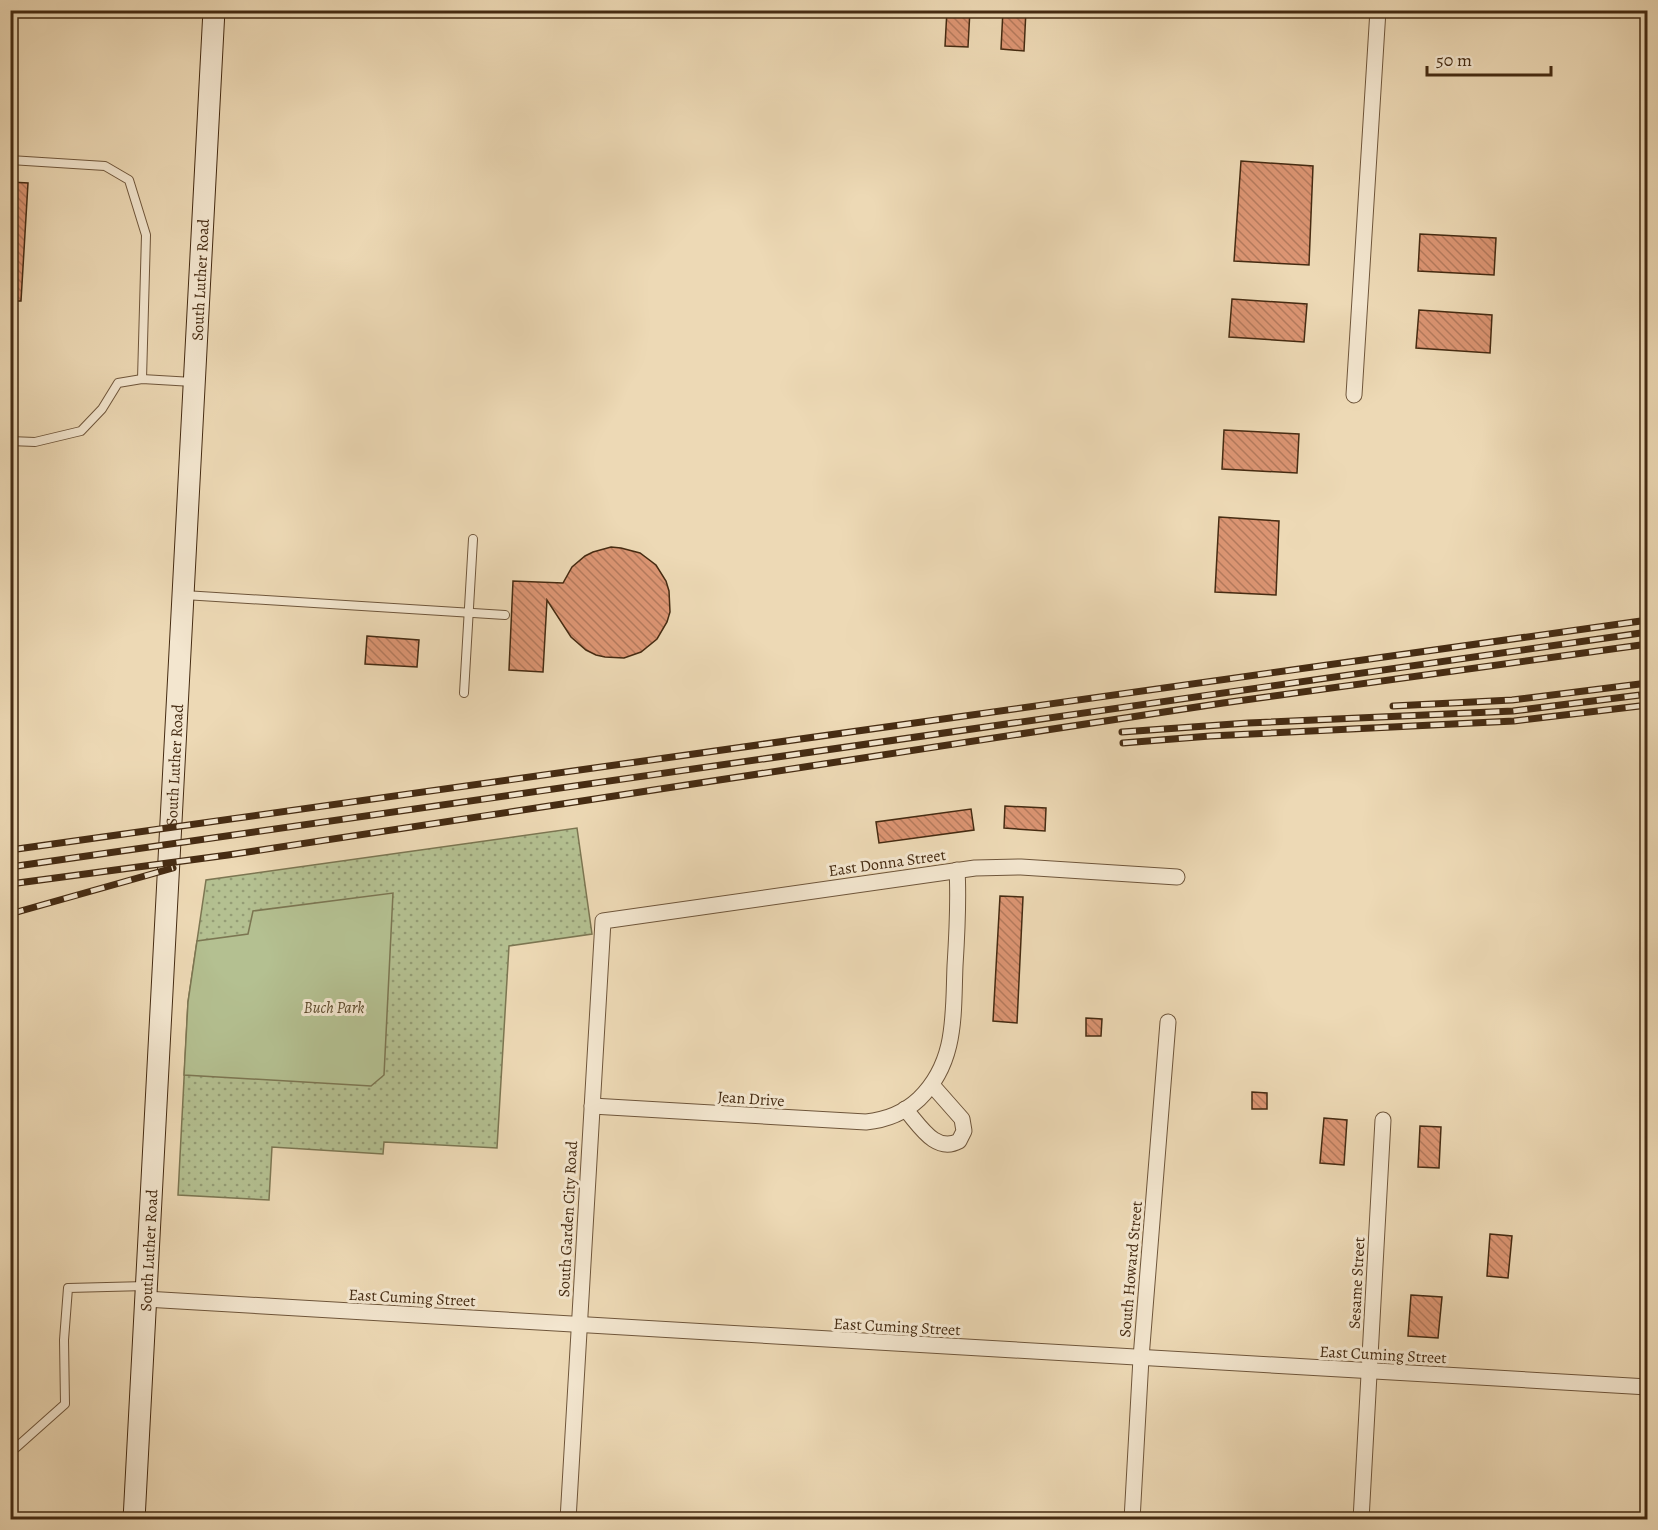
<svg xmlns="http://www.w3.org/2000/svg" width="1658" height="1530" viewBox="0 0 1658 1530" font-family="Alegreya,serif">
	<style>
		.grass { fill: url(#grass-dots); stroke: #7c7652; stroke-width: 1.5 }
		.garden { fill: #b4c091; stroke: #7c7652; stroke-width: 1.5 }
		.building { fill: url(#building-back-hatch); stroke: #452b12; stroke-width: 1.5 }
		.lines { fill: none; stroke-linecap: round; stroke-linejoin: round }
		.lane-casing { stroke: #6f563b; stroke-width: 10 }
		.street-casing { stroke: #6f563b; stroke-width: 17 }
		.secondary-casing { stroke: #452b12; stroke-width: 23 }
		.lane { stroke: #f3e6cf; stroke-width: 8 }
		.street { stroke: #f3e6cf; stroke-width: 15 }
		.secondary { stroke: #f3e6cf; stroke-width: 21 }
		.rail-casing { stroke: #452b12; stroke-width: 7 }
		.rail { stroke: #f3e6cf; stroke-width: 4.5; stroke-dasharray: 14; stroke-linecap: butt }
		.labels { text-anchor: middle; stroke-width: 6; stroke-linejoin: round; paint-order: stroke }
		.street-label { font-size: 16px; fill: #452b12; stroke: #f3e6cf }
		.park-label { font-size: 16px; font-style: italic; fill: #5b492b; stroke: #f3e6cf }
	</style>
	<defs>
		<pattern id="grass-dots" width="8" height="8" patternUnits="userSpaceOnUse" patternTransform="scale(1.5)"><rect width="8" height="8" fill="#b4c091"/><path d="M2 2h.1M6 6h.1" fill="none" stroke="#949c75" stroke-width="1.8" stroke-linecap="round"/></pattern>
		<pattern id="building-back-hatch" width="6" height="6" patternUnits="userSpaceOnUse" patternTransform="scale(1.5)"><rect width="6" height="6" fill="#dc9573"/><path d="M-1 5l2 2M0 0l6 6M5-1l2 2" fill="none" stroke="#b47a5d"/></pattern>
	</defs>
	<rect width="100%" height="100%" fill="#edd9b5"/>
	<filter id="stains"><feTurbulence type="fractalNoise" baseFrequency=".00333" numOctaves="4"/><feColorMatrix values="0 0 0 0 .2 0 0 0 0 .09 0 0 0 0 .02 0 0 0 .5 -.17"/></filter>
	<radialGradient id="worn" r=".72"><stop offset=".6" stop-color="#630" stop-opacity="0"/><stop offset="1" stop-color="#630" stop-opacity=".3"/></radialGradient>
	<path class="grass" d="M577,828l15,106 -83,12 -12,202 -113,-6 -1,12 -111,-7 -3,53 -91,-5 10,-193 18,-122z"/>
	<path class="garden" d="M393,893l-9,182 -13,11 -187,-11 4,-73 9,-61 51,-7 5,-23z"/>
	<g class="building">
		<path d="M947,10h23l-2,37 -23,-1z"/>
		<path d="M1003,10h23l-2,41 -23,-2z"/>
		<path d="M1241,161l72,5 -4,99 -75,-4z"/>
		<path d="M10,182l18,1 -7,118h-11z"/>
		<path d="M1420,234l76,4 -2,37 -76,-4z"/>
		<path d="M1232,299l75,5 -3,38 -75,-5z"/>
		<path d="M1419,310l73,5 -2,38 -74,-5z"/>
		<path d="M1224,430l75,4 -2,39 -75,-4z"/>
		<path d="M1219,517l60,4 -3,74 -61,-3z"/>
		<path d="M611,547l10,1 19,5 16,12 10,16 3,10 1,21 -3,10 -10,17 -16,13 -17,6 -19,-1 -9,-2 -10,-5 -15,-13 -24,-37 -4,72 -34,-2 4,-89 50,2 9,-16 13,-11 8,-4z"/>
		<path d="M367,636l52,4 -2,27 -52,-3z"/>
		<path d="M1005,806l41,2 -1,23 -41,-3z"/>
		<path d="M971,809l3,21 -95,13 -3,-21z"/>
		<path d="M1000,896l23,1 -6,126 -24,-2z"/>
		<path d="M1086,1018l16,1 -1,17h-15z"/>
		<path d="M1252,1092l15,1v16h-15z"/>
		<path d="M1324,1118l23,2 -3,45 -24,-2z"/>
		<path d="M1420,1126l21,1 -2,41 -21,-1z"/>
		<path d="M1490,1234l22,2 -4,42 -21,-2z"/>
		<path d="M1411,1295l31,2 -4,41 -30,-2z"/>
	</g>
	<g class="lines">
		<defs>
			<g id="lane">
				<path d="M10,160l95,6 24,14 17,55 -4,144"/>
				<path d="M10,441l25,1 46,-11 21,-22 16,-26 24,-4 51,3"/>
				<path d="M184,595l321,20"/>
				<path d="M464,693l9,-154"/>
				<path d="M10,1453l55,-49 -1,-64 4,-52 78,-2"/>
			</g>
			<g id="street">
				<path d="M1354,395l24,-385"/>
				<path d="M592,1106l274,16c20,-2 38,-9 53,-23 38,-37 34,-84 36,-133 2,-32 4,-64 2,-96"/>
				<path d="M905,1109c14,15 30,45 54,32l5,-10 -2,-12 -30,-34"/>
				<path d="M145,1299l1503,88"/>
				<path d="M568,1520l35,-599 372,-53 46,-1 156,10"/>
				<path d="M1132,1520l9,-162 27,-336"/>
				<path d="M1361,1520l22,-400"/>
			</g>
			<g id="secondary">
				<path id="s1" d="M134,1520l80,-1510"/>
			</g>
		</defs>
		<use href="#lane" class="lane-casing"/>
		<use href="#street" class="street-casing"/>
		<use href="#secondary" class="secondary-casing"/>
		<use href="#lane" class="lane"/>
		<use href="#street" class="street"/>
		<use href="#secondary" class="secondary"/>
		<defs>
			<g id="rail">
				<path d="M1393,706l119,-6 136,-17"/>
				<path d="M1122,732l126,-9 265,-12 135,-17"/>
				<path d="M1123,743l87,-7 304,-15 134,-16"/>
				<path d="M10,850l1638,-230"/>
				<path d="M10,867l1638,-235"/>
				<path d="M10,884l218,-29 995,-152 425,-59"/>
				<path d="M10,914l163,-46"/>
			</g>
		</defs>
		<use href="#rail" class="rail-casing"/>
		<use href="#rail" class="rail"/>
	</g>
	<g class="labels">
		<g class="street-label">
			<text dy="6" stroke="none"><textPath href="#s1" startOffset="1242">South Luther Road</textPath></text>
			<text dy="6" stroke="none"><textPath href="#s1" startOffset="756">South Luther Road</textPath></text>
			<text transform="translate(887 862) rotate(-8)" y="6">East Donna Street</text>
			<text transform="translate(751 1098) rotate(4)" y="6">Jean Drive</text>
			<text transform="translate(567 1219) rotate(-87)" y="6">South Garden City Road</text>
			<text dy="6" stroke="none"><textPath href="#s1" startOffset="270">South Luther Road</textPath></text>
			<text transform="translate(1130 1269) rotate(-85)" y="6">South Howard Street</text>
			<text transform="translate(1356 1283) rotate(-87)" y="6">Sesame Street</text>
			<text transform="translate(412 1297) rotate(3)" y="6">East Cuming Street</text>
			<text transform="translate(897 1326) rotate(3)" y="6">East Cuming Street</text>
			<text transform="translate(1383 1354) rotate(3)" y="6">East Cuming Street</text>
		</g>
		<g class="park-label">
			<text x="334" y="1013">Buch Park</text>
		</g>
	</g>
	<rect width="1658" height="1530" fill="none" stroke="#edd9b5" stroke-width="36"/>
	<rect x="12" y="12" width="1634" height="1506" fill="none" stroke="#452b12" stroke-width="3"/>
	<rect x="18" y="18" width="1622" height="1494" fill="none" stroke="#452b12" stroke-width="1.5"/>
	<path d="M1427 66v9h124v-9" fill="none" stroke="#452b12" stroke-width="3"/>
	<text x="1436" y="66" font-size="18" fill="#452b12" stroke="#f3e6cf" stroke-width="4.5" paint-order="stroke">50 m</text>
	<rect width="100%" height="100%" filter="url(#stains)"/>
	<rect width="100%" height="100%" fill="url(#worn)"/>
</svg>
